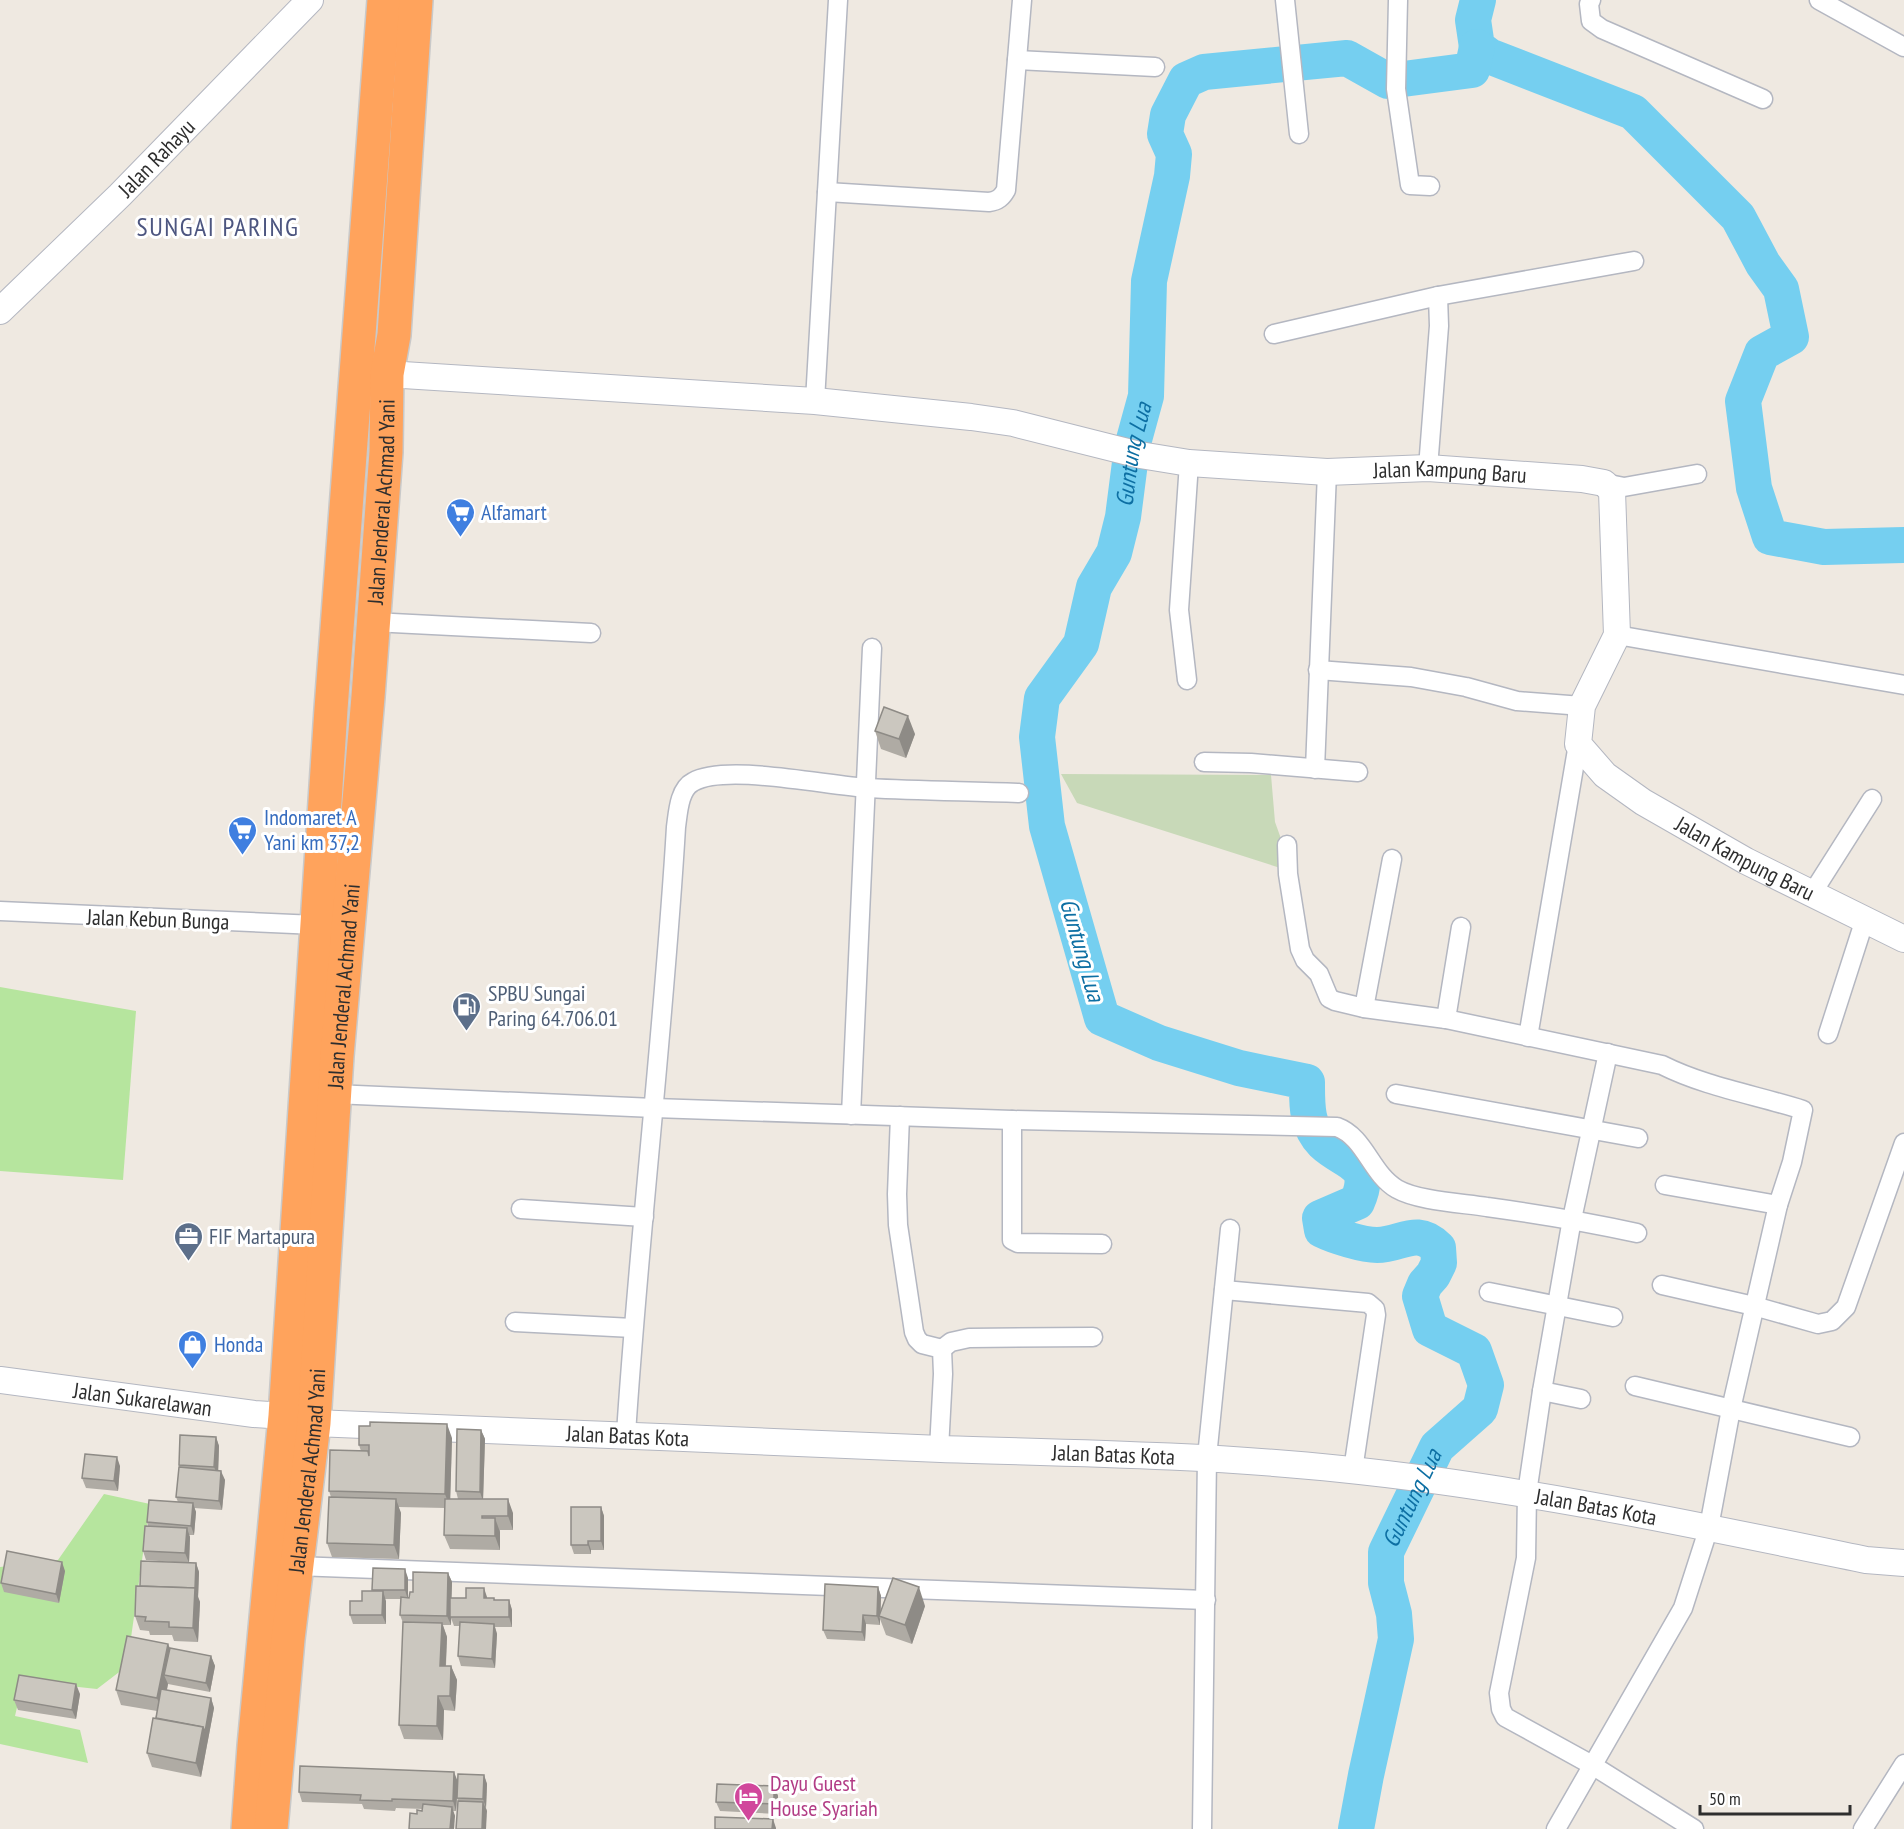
<svg xmlns="http://www.w3.org/2000/svg" width="1904" height="1829" viewBox="0 0 1904 1829" font-family="'PT Sans Narrow',sans-serif">
	<style>
		.green { fill: #b6e59e }
		.cemetery { fill: #c8d9b8 }
		.lines { fill: none; stroke-linecap: round; stroke-linejoin: round }
		.river { stroke: #75cff0; stroke-width: 36 }
		.street-casing { stroke: #b4b7c1; stroke-width: 21 }
		.secondary-casing { stroke: #b4b7c1; stroke-width: 28 }
		.highway-casing { stroke: #c9c9c9; stroke-width: 36 }
		.street { stroke: #fff; stroke-width: 18 }
		.secondary { stroke: #fff; stroke-width: 26 }
		.highway { stroke: #ffa35c; stroke-width: 33 }
		.wall { fill: #afaba4 }
		.shaded-wall { fill: #8e8b86 }
		.building { fill: #cbc7bf; stroke: #8e8b86; stroke-width: 1.5 }
		.labels { text-anchor: middle; stroke-width: 6; stroke-linejoin: round; paint-order: stroke }
		.street-label { font-size: 22px; fill: #2e2e2e; stroke: #fff }
		.shop-label { font-size: 22px; fill: #366cbe; stroke: #fff; text-anchor: start }
		.service-label { font-size: 22px; fill: #4e5e75; stroke: #fff; text-anchor: start }
		.hotel-label { font-size: 22px; fill: #b23c85; stroke: #fff; text-anchor: start }
		.water-label { font-size: 24px; font-style: italic; fill: #0d6fa3; stroke: #fff }
		.quarter-label { font-size: 26px; letter-spacing: 1.5px; fill: #4d5680; stroke: #fff }
	</style>
	<rect width="100%" height="100%" fill="#efe9e1"/>
	<g class="green">
		<path d="M0,987l136,24 -13,169 -123,-9z"/>
		<path d="M104,1494l46,10 -23,162 -30,23 -74,-8 -8,35 65,14 8,33 -88,-19v-177l58,-7z"/>
	</g>
	<path class="cemetery" d="M1061,774l210,1 4,47 18,50 -216,-69z"/>
	<g class="lines">
		<g class="river">
			<path d="M1478,0l-5,20 4,27 12,9 144,56 105,105 25,47 18,25 10,48 -29,16 -19,48 11,87 16,49 54,10 80,-2"/>
			<path id="s1" d="M1356,1829l10,-54 30,-136 -2,-25 -8,-31v-31l51,-105 43,-38 6,-24 -12,-34 -44,-22 -10,-33 5,-12 8,-9 6,-12 -1,-15c-22,-22 -36,-3 -61,-3 -14,0 -43,-9 -55,-15l-2,-12 37,-16c18,-40 -12,-38 -34,-59 -17,-17 -16,-39 -16,-61l-68,-14 -80,-25 -57,-25 -55,-192 -10,-89 5,-39 39,-54 13,-57 20,-34 9,-36 9,-70 14,-51 3,-115 23,-105 2,-22 -9,-20 3,-19 18,-35 18,-8 143,-14 41,23 84,-11 5,-23"/>
		</g>
		<defs>
			<g id="street">
				<path d="M1285,0l14,134"/>
				<path d="M1398,0l-2,89 14,96 20,1"/>
				<path d="M1591,0l-2,4 2,17 11,8 161,70"/>
				<path d="M1819,0l85,47"/>
				<path d="M1017,60l138,7"/>
				<path d="M827,192l162,10c9,-1 13,-5 17,-12l16,-190"/>
				<path d="M1274,334l164,-38 196,-35"/>
				<path d="M815,401l23,-401"/>
				<path d="M1428,468l11,-142 -1,-30"/>
				<path d="M1604,483l20,4 73,-13"/>
				<path d="M373,622l218,11"/>
				<path d="M1617,635l287,50"/>
				<path d="M1318,670l93,7 55,10 51,14 65,5"/>
				<path d="M1187,680l-8,-70 10,-147"/>
				<path d="M1204,762l47,1 107,9"/>
				<path d="M1315,769l12,-297"/>
				<path d="M1287,845l1,29 12,75 5,11 14,14 10,24 6,3 29,7 82,11 216,46c44,22 94,30 141,45l-11,52 -14,43 -113,-20"/>
				<path d="M1813,892l59,-93"/>
				<path d="M0,911l316,14"/>
				<path d="M1364,1008l28,-149"/>
				<path d="M1446,1019l15,-92"/>
				<path d="M1828,1034l37,-115"/>
				<path d="M1528,1037l50,-293"/>
				<path d="M1608,1053l-36,166 -30,172 -15,102 -1,65 -27,135 2,16 4,8 87,48 102,64"/>
				<path d="M334,1094l320,14 358,12 325,7c28,10 34,47 60,62 21,12 65,14 90,18 51,7 100,15 150,26"/>
				<path d="M1396,1094l242,44"/>
				<path d="M851,1115l21,-467"/>
				<path d="M900,1116l-3,78 1,31 16,107 3,7 5,5 20,5 1,25 -4,75"/>
				<path d="M1012,1120v120l6,3 84,1"/>
				<path d="M521,1209l123,8"/>
				<path d="M1662,1285l92,21 64,18 14,-3 14,-14 58,-164"/>
				<path d="M1224,1290l144,13 7,6 1,6 -23,155"/>
				<path d="M1489,1292l124,25"/>
				<path d="M515,1322l118,6"/>
				<path d="M942,1349l9,-7 18,-4 124,-1"/>
				<path d="M1635,1386l215,51"/>
				<path d="M1542,1391l39,8"/>
				<path d="M626,1434c13,-202 38,-404 50,-607 2,-14 3,-38 17,-45 33,-19 134,4 176,6 50,3 100,3 150,5"/>
				<path d="M296,1566l910,34"/>
				<path d="M1202,1829l5,-372 23,-228"/>
				<path d="M1556,1829l127,-221 26,-81 22,-118 47,-204"/>
				<path d="M1863,1829l41,-65"/>
			</g>
			<g id="secondary">
				<path id="s2" d="M0,311l120,-116 190,-195"/>
				<path id="s3" d="M387,374l428,27 156,16 42,6 127,32 49,8 138,9 101,-4 154,11 22,4 8,8 5,144 -35,71 -4,38 27,31 38,27 103,59 158,78"/>
				<path id="s4" d="M0,1380l254,34 31,2"/>
				<path id="s5" d="M314,1423c209,7 418,18 627,26 133,4 267,6 400,20 177,18 351,55 525,91l38,3"/>
			</g>
			<g id="highway">
				<path d="M248,1829l6,-83 31,-330 46,-707 53,-709"/>
				<path id="s6" d="M271,1829l17,-190 26,-216 23,-367 31,-359 18,-245 1,-78 7,-39 22,-335"/>
			</g>
		</defs>
		<use href="#street" class="street-casing"/>
		<use href="#secondary" class="secondary-casing"/>
		<use href="#highway" class="highway-casing"/>
		<use href="#street" class="street"/>
		<use href="#secondary" class="secondary"/>
		<use href="#highway" class="highway"/>
	</g>
	<g class="wall">
		<path d="M875,731l40,3 -9,24 -25,-9z"/>
		<path d="M481,1430l4,9 -2,60 30,14v17h-13v20l-50,-1 -6,-14 1,-27 -47,-1 3,6 -2,46 -67,-2 -5,-14 4,-46 -2,-6 32,-40 -2,-6 93,-7 -2,61h8l-2,-8z"/>
		<path d="M216,1437l3,9 -1,25 7,9 -3,30 -28,-2 2,4 -2,23h-5l1,2 -1,26h7l3,9 -1,26 2,4 -2,40 -24,-1 -2,-6h-22l-1,-4 -9,-1 -5,-14 5,-30 46,-23 -40,-3 -3,-9 5,-25 -1,-4 31,-20 -2,-5 3,-30v-2z"/>
		<path d="M120,1466l-2,25 -32,-3 -4,-10z"/>
		<path d="M601,1507l3,9v34h-13v4h-17l-3,-9z"/>
		<path d="M65,1571l-6,32 -55,-11 -3,-9z"/>
		<path d="M448,1573l4,9 -1,16h43l1,2h14l3,10v17h-17l2,7 -2,34 -34,-2 -3,-10 2,-30h-6l-3,-8v7h-8l4,12 -1,29h5l6,14 -2,31 -11,-1 -1,30 -39,-1 -5,-14 4,-102 -3,-8 1,-16h-16l1,25h-33l-3,-9 23,-24 -1,-1 36,-12v20h1l4,-6z"/>
		<path d="M878,1587l3,9v17l44,-7 -13,38 -26,-9 -6,-16v6l-14,-1 -1,17 -38,-2 -4,-9z"/>
		<path d="M168,1644l2,4 41,8 4,10 -5,26 -42,-8 -1,6 44,8 3,10 -13,69 -49,-10 -5,-14 10,-42 -36,-6 -5,-15z"/>
		<path d="M80,1694l-4,25 -58,-9 -4,-10z"/>
		<path d="M484,1775l3,9 -1,24 1,3 -29,-10 -1,-3 -1,13h-3l2,5 -38,-2 5,-3 1,-2 -27,-1 -1,3 -31,-2 -2,-5 -60,-2 -3,-10 158,-11z"/>
		<path d="M774,1786l4,10 -1,18 -57,-3 -4,-9z"/>
	</g>
	<g class="shaded-wall">
		<path d="M908,716l7,18 -9,24 -7,-19z"/>
		<path d="M447,1424l5,14 -2,70 -5,-14z"/>
		<path d="M481,1430l4,9 -2,62 -3,-9z"/>
		<path d="M216,1437l3,9 -1,30 -4,-9z"/>
		<path d="M117,1457l3,9 -2,25 -4,-10z"/>
		<path d="M221,1471l4,9 -3,30 -3,-9z"/>
		<path d="M396,1499l5,14 -2,46 -5,-14z"/>
		<path d="M508,1499l5,14v17l-5,-14z"/>
		<path d="M193,1503l3,9 -2,23 -3,-9z"/>
		<path d="M601,1507l3,9v34l-3,-9z"/>
		<path d="M495,1518l5,14v18l-5,-14z"/>
		<path d="M187,1528l3,9 -1,26 -4,-10z"/>
		<path d="M588,1541l3,9v4l-3,-9z"/>
		<path d="M62,1562l3,9 -6,32 -3,-9z"/>
		<path d="M196,1563l3,9 -1,26 -3,-10z"/>
		<path d="M405,1569l3,9v22l-3,-10z"/>
		<path d="M448,1573l4,9 -1,43 -4,-9z"/>
		<path d="M878,1587l3,9 -1,21 -1,-1 1,3v6l-3,-9z"/>
		<path d="M919,1587l6,19 -13,38 -7,-19z"/>
		<path d="M195,1588l5,14 -2,40 -5,-14z"/>
		<path d="M484,1588l3,9v11l-3,-10z"/>
		<path d="M383,1591l3,10v23l-4,-9z"/>
		<path d="M509,1600l3,10v17l-3,-10z"/>
		<path d="M863,1615l3,9 -1,17 -3,-9z"/>
		<path d="M442,1623l5,14 -2,43 -5,-14z"/>
		<path d="M494,1624l3,10 -2,34 -3,-9z"/>
		<path d="M168,1644l5,14 -9,17 4,9 -6,28 -5,-14z"/>
		<path d="M211,1656l4,10 -5,26 -4,-9z"/>
		<path d="M451,1666l6,14 -2,31 -5,-15z"/>
		<path d="M76,1684l4,10 -4,25 -4,-9z"/>
		<path d="M438,1696l6,14 -1,30 -6,-14z"/>
		<path d="M211,1698l3,10 -13,69 -5,-14 7,-36z"/>
		<path d="M454,1772l4,10 -2,29 -3,-10z"/>
		<path d="M484,1775l3,9 -1,24 -3,-9z"/>
		<path d="M774,1786l4,10 -1,18 -3,-10z"/>
		<path d="M483,1802l4,9 -1,18h-4z"/>
		<path d="M452,1807l3,9 -1,13h-4z"/>
		<path d="M773,1819l3,9v1h-4z"/>
	</g>
	<g class="building">
		<path d="M884,707l24,9 -9,23 -24,-8z"/>
		<path d="M370,1422l77,2 -2,70 -116,-3 1,-41 38,1 1,5v-11h-10v-19h11z"/>
		<path d="M457,1429l24,1 -1,62 -24,-1z"/>
		<path d="M180,1435l36,2 -2,30 -35,-2z"/>
		<path d="M85,1454l32,3 -3,24 -32,-3z"/>
		<path d="M179,1467l42,4 -2,30 -43,-4z"/>
		<path d="M329,1497l67,2 -2,46 -67,-2z"/>
		<path d="M445,1499h63v17h-26v2h13v18l-51,-1z"/>
		<path d="M149,1500l44,3 -2,23 -44,-4z"/>
		<path d="M571,1507h30v34h-13v4h-17z"/>
		<path d="M145,1526l42,2 -2,25 -42,-2z"/>
		<path d="M7,1551l55,11 -6,32 -55,-11z"/>
		<path d="M141,1561l55,2 -1,25 -55,-2z"/>
		<path d="M373,1568l32,1v21h-33z"/>
		<path d="M413,1572l35,1 -1,43 -47,-1 1,-18 8,1 1,-6h3z"/>
		<path d="M893,1578l26,9 -14,38 -26,-9z"/>
		<path d="M825,1584l53,3 -1,29 -14,-1 -1,17 -39,-2z"/>
		<path d="M136,1586l59,2 -2,40 -24,-1v-5l-24,-1 1,-4 -11,-1z"/>
		<path d="M466,1588h18v10h10v2h15v17h-59v-19h16z"/>
		<path d="M362,1591h21l-1,24h-32v-14h12z"/>
		<path d="M403,1622l39,1 -2,43h11l-1,30h-12l-1,30 -38,-1z"/>
		<path d="M460,1622l34,2 -2,35 -34,-3z"/>
		<path d="M127,1636l41,8 -11,54 -41,-8z"/>
		<path d="M170,1648l41,8 -5,27 -42,-8z"/>
		<path d="M19,1675l57,9 -4,26 -58,-10z"/>
		<path d="M161,1689l50,9 -6,34 -2,-5 -47,-9z"/>
		<path d="M153,1718l50,9 -7,36 -49,-10z"/>
		<path d="M300,1766l154,6 -1,29 -61,-2v2l-32,-1 1,-5 -62,-3z"/>
		<path d="M458,1774l26,1 -1,24 -26,-1z"/>
		<path d="M717,1784l57,2v18l-58,-2z"/>
		<path d="M458,1801l25,1 -1,27h-26z"/>
		<path d="M423,1804l29,3 -2,22h-41l1,-16 7,1v-4l5,1z"/>
		<path d="M715,1817l58,2 -1,10h-57z"/>
	</g>
	<defs>
		<symbol id="supermarket-pin" viewBox="-11 -11 22 30"><path d="M0 17L-7.5 6A9.5 9.5 0 1 1 7.5 6Z" fill="#3f7fe0" stroke="#fff"/><path d="M-6-5.5h2.5l.6 2H6L4.5 2H-2.5L-4.4-4H-6ZM-1.5 3.2a1.3 1.3 0 1 0 .1 0ZM3 3.2a1.3 1.3 0 1 0 .1 0Z" fill="#fff"/></symbol>
		<symbol id="fuel-pin" viewBox="-11 -11 22 30"><path d="M0 17L-7.5 6A9.5 9.5 0 1 1 7.5 6Z" fill="#5c6f8a" stroke="#fff"/><path d="M-5.5-6h7V0h2V4h1.3V-2.5L3-4.5l.8-.8L6-3V5H2.5V1h-1V6h-7ZM-4.2-4.7v3.2H.2V-4.7Z" fill="#fff"/></symbol>
		<symbol id="office-pin" viewBox="-11 -11 22 30"><path d="M0 17L-7.5 6A9.5 9.5 0 1 1 7.5 6Z" fill="#5c6f8a" stroke="#fff"/><path d="M-6-3h4V-5.5h4V-3h4V5H-6ZM-1-4.5V-3h2v-1.5ZM-6 0V1H6V0Z" fill="#fff"/></symbol>
		<symbol id="shop-pin" viewBox="-11 -11 22 30"><path d="M0 17L-7.5 6A9.5 9.5 0 1 1 7.5 6Z" fill="#3f7fe0" stroke="#fff"/><path d="M-5-2.5h2.3a2.7 3.5 0 0 1 5.4 0H5L5.5 6h-11ZM-1.5-2.5h3a1.5 2.3 0 0 0-3 0Z" fill="#fff"/></symbol>
		<symbol id="hotel-pin" viewBox="-11 -11 22 30"><path d="M0 17L-7.5 6A9.5 9.5 0 1 1 7.5 6Z" fill="#d1479c" stroke="#fff"/><path d="M-6-4.5h1.5V1H6V5H4.5V3h-9V5H-6ZM-4 0a1.8 1.8 0 1 1 3.6 0ZM.5 0V-2.5h3Q6-2.5 6 0Z" fill="#fff"/></symbol>
	</defs>
	<g fill-rule="evenodd">
		<use href="#supermarket-pin" x="444" y="496" width="33" height="45"/>
		<use href="#supermarket-pin" x="226" y="814" width="33" height="45"/>
		<use href="#fuel-pin" x="450" y="990" width="33" height="45"/>
		<use href="#office-pin" x="172" y="1220" width="33" height="45"/>
		<use href="#shop-pin" x="176" y="1328" width="33" height="45"/>
		<use href="#hotel-pin" x="732" y="1780" width="33" height="45"/>
	</g>
	<g class="labels">
		<g class="street-label">
			<text dy="8" stroke="none"><textPath href="#s2" startOffset="219">Jalan Rahayu</textPath></text>
			<text dy="8" stroke="none"><textPath href="#s3" startOffset="1070">Jalan Kampung Baru</textPath></text>
			<text dy="8" stroke="none"><textPath href="#s6" startOffset="1332">Jalan Jenderal Achmad Yani</textPath></text>
			<text dy="8" stroke="none"><textPath href="#s3" startOffset="1702">Jalan Kampung Baru</textPath></text>
			<text transform="translate(158 919) rotate(2)" y="8">Jalan Kebun Bunga</text>
			<text dy="8" stroke="none"><textPath href="#s6" startOffset="846">Jalan Jenderal Achmad Yani</textPath></text>
			<text dy="8" stroke="none"><textPath href="#s4" startOffset="144">Jalan Sukarelawan</textPath></text>
			<text dy="8" stroke="none"><textPath href="#s5" startOffset="314">Jalan Batas Kota</textPath></text>
			<text dy="8" stroke="none"><textPath href="#s5" startOffset="800">Jalan Batas Kota</textPath></text>
			<text dy="8" stroke="none"><textPath href="#s6" startOffset="360">Jalan Jenderal Achmad Yani</textPath></text>
			<text dy="8" stroke="none"><textPath href="#s5" startOffset="1286">Jalan Batas Kota</textPath></text>
		</g>
		<g class="shop-label">
			<text x="481" y="520">Alfamart</text>
			<text x="264" y="825">Indomaret A<tspan x="264" dy="25">Yani km 37,2</tspan></text>
			<text x="214" y="1352">Honda</text>
		</g>
		<g class="service-label">
			<text x="488" y="1001">SPBU Sungai<tspan x="488" dy="25">Paring 64.706.01</tspan></text>
			<text x="209" y="1244">FIF Martapura</text>
		</g>
		<g class="hotel-label">
			<text x="770" y="1791">Dayu Guest<tspan x="770" dy="25">House Syariah</tspan></text>
		</g>
		<g class="water-label">
			<text dy="8" stroke="none"><textPath href="#s1" startOffset="1782">Guntung Lua</textPath></text>
			<text transform="translate(1082 950) rotate(74)" y="8">Guntung Lua</text>
			<text dy="8" stroke="none"><textPath href="#s1" startOffset="342">Guntung Lua</textPath></text>
		</g>
		<g class="quarter-label">
			<text x="218" y="236">SUNGAI PARING</text>
		</g>
	</g>
	<path d="M1700 1805v9h150v-9" fill="none" stroke="#2e2e2e" stroke-width="3"/>
	<text x="1709" y="1805" font-size="18" fill="#2e2e2e" stroke="#ffffff" stroke-width="4.5" paint-order="stroke">50 m</text>
</svg>
